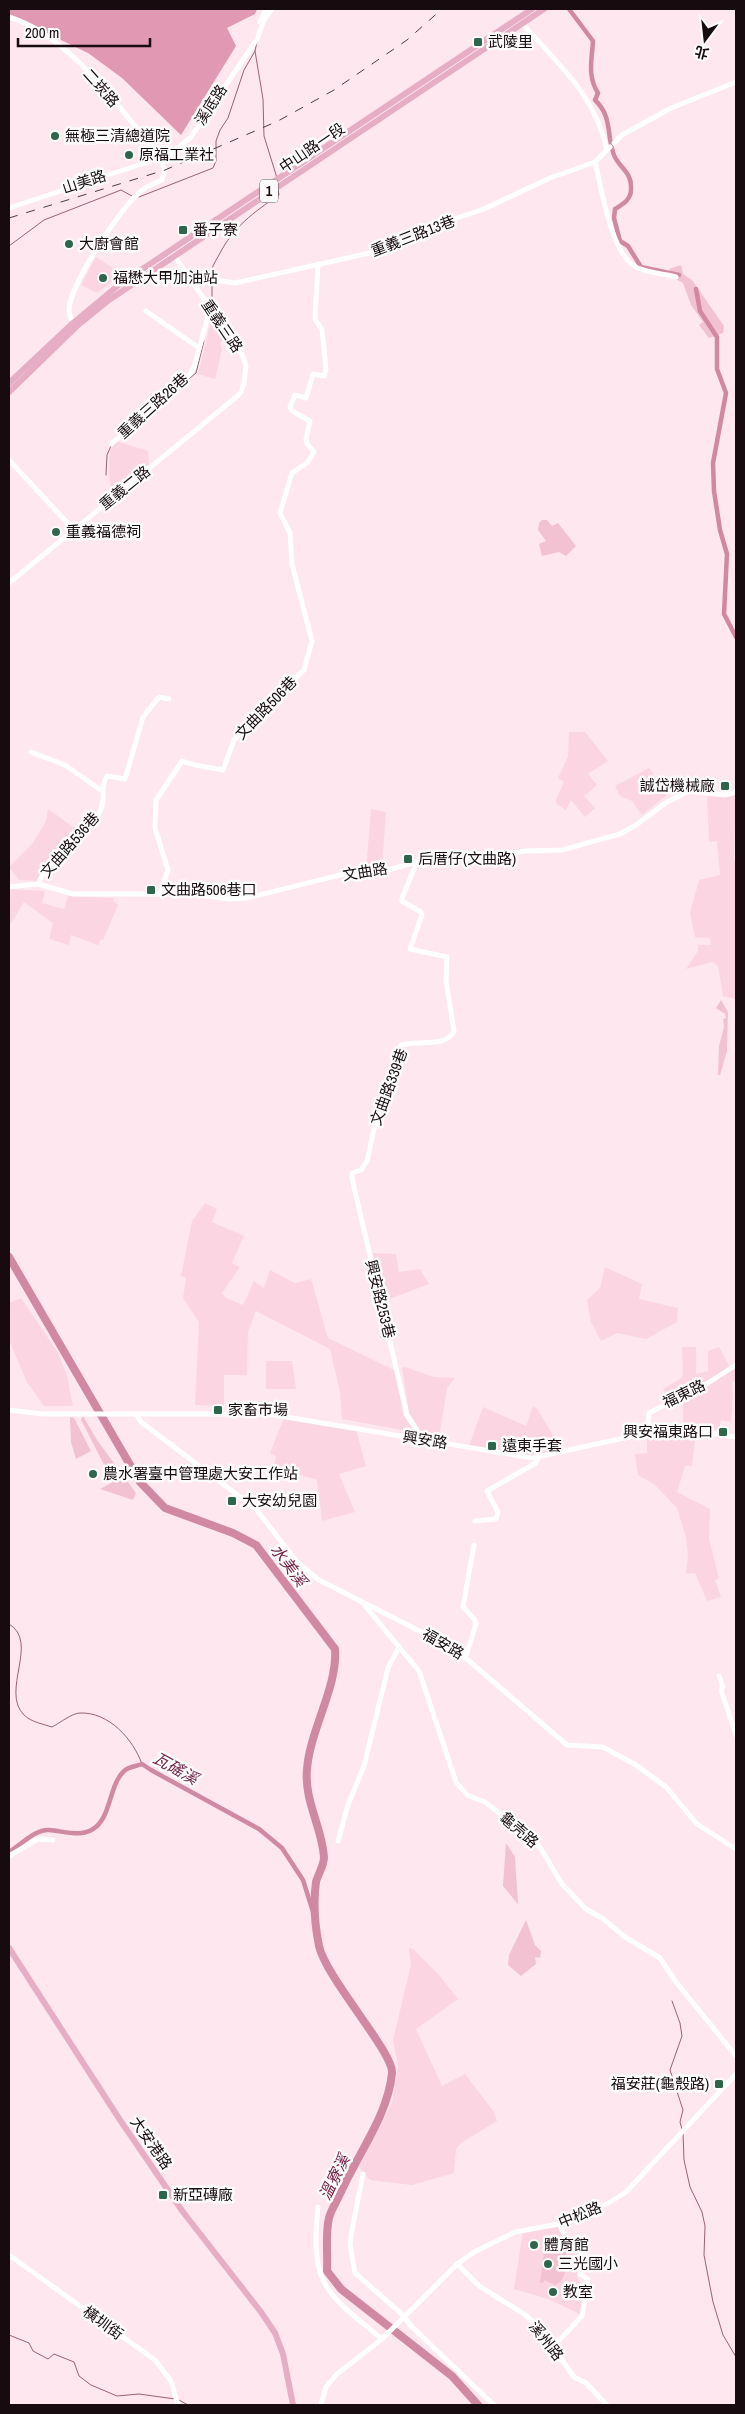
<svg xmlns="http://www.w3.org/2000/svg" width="745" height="2414" viewBox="0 0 745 2414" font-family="'Archivo Narrow','Noto Sans TC',sans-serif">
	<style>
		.built { fill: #fbd6e2 }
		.green { fill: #f2c1d2 }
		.forest { fill: #e198b3 }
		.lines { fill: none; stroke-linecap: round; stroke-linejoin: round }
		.stream { stroke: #986277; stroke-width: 1 }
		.canal { stroke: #d088a3; stroke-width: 4.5 }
		.river { stroke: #d088a3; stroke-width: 8 }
		.minor { stroke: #fff; stroke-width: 5 }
		.major { stroke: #e6adc4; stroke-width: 6 }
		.rail { stroke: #4b3d43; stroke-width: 1; stroke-dasharray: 9 9; stroke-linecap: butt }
		.poi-dot { fill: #2d654d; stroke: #fbfbfb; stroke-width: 2 }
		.labels { text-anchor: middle; stroke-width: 5; stroke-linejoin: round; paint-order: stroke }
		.shield { fill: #fbfbfb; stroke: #5b5356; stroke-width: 1 }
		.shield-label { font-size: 14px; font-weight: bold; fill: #170b10 }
		.poi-label { font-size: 15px; fill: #170b10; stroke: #fbfbfb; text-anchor: start }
		.street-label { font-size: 15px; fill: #170b10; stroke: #fbfbfb }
		.water-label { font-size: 16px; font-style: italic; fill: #711d44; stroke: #fbfbfb }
	</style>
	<rect width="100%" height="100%" fill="#fee7ef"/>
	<g class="built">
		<path d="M96,257l26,17 -25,19 -16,-8z"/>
		<path d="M211,320l14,18 -5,5 2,6 -7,30 -17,-5z"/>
		<path d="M116,441l32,10 1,13 -35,28 -4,-7 -1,-19 1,-15z"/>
		<path d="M569,732h16l23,29 -20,13 9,11 -13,11 11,12 -10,9 -14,-17 -5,10 -9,-6 -1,-4 8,-18 -6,-4 10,-21z"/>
		<path d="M649,768l19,26 -26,21 -10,-14 -12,-5 -5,-10z"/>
		<path d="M736,794l-2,65 2,3v137l-13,-3 -5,-30 -6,-4 -26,7 12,-18v-6h13l-1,-7 -15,-1 -5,-24 9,-33 21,-5 -3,-34 -8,1 -2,-46 22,1z"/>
		<path d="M48,809l35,25 -8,11 -9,4 -27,32 -20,-1 -10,-13 24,-24 13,-22z"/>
		<path d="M371,809l15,3 -4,56 -16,3z"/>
		<path d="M9,889l36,2 -3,12 22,6 4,-13 46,2 -1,3 5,4 -15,35 -2,-1 -3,6 -27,-10 -2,10 -20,-6 4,-16 -29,-21 -13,21h-2z"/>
		<path d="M205,1203l12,6 -5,13 32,14 -12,27 8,4 -18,26 4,5 17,7 11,-24 10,7 6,-18 25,13 16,-4 17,59 68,33 7,44 10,14v3l-71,-13 -2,-27 -10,-43 -74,-38 -8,21 -1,43h-23v31l-29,-1 4,-83 -16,-24 3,-20 -5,-2 11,-55z"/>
		<path d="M373,1253l23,1 3,18 21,-3 9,15 -45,17z"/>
		<path d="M605,1267l37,17 -3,15 39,9 -1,14 -31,17 -29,-6 -16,8 -10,-19 -4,-22 13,-12z"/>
		<path d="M21,1298l36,53 10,24 6,31h-29l-17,-24 -18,-42v-37z"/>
		<path d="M682,1347h14v27l12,-3v-20l11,-4 13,24 4,-3v13l-4,1 1,13 -2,27 -10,-2 -2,9 -36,-4v-36l-15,8 -5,-8 20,-12z"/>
		<path d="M292,1361l4,28h-30v-28z"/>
		<path d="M405,1367l29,10 21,1 -8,10 -8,49 -19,-4 -11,-20 -7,-45z"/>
		<path d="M533,1406l5,4 21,35 -1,7 -28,4 -61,-10 14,-39 43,19z"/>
		<path d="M284,1418l72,12 10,36 -27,8 16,38 -33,9 -5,-41 -43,-13 2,-11 -6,-3z"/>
		<path d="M669,1436h18l8,3 -3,27h-7l-8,26 33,17 -1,29 10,40 -4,2 6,17 -14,4 -12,-28 -9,1 2,-19 -2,-18 -9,-29 -22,-23 -17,-10 -3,-21 12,-1v-14z"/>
		<path d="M409,1948l4,1 26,26 19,24 -42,30 26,57 23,-12 29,38 3,9 -36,22 -5,6 -2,24 -42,12 -42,-5 -11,-13 33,-64 6,-37 -5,-26 18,-75z"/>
		<path d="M560,2224l1,7 18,21 -2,26 7,13 -2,24 -34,-16 -34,-10 9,-59z"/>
	</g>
	<g class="green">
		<path d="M681,265l2,9 9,6 32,46 -1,7 -14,5 -10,-13 4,-3 -12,-17 -8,-22 -11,-6 -3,-8z"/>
		<path d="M542,520h5l5,6 6,-3 18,23 -10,10 -7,-4 -17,4 -3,-12 7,-3 -8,-11 1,-7z"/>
		<path d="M721,1000l7,12 -1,39 -7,24h-2l1,-29 5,-19 -1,-8 3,-1 -1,-4 -9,-6z"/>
		<path d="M83,1416l14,24 39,53 -3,7 -33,-11 13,-7 -32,-62z"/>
		<path d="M70,1417l4,1 17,33 -15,8 -5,-17z"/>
		<path d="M506,1843l9,14 3,47 -15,-18z"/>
		<path d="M526,1920l9,25 6,6 -1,7 -5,-1 1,7 -15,12 -13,-11 1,-10z"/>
		<path d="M546,2238h3l-1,11 11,-3 7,7c0,11 1,28 -11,32l-11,-5 -1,3h-3z"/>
	</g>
	<path class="forest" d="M9,9h248l-2,5 -28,14 9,18 -55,89 -59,-57 -34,-25 -79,-38z"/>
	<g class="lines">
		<g class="stream">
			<path d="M255,51l8,48 1,37 13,42"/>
			<path d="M139,197l74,-29 3,-7v-20l4,-11 8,-12 16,-48 11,-19 2,-9"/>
			<path d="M9,246l35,-26 77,-30 11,6"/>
			<path d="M210,276c1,-8 5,-14 9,-21 14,-28 35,-43 60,-60l-1,-6"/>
			<path d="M212,283v23"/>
			<path d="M184,383l12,-10 8,-32"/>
			<path d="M106,475l1,-20 4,-9"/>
			<path d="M9,1624c31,18 -9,67 15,91 7,7 19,9 28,12 8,-4 20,-14 28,-14 29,-1 53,26 62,51"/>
			<path d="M672,2001l8,22 2,13 -12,34 13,40 -3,12 2,7"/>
			<path d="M683,2133l1,27 6,27 12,25 3,14 -1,29 9,47 10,33 13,22"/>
			<path d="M9,2335l20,8 4,8 15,8 6,-5 20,8 5,14 12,9 26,11 22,-2 36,5"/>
			<path d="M179,2400l9,5"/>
		</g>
		<g class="canal">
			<path d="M569,9l24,32c-1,18 -6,35 5,52l-3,7c18,17 11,35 19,55 5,13 18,16 17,34 0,11 -8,15 -16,20l-1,9 6,23 8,5 13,21 38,8"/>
			<path d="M696,289l4,22 17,26v32l9,24 -13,70 1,28 6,39 7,24 -3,60 12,23"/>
			<path d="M9,1852c12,-7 26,-23 40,-22 16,1 34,9 48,-4 14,-13 13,-42 27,-55 4,-4 13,-5 18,-7l9,6 108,59 23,19 21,32 12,38"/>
		</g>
		<path class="river" d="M9,1257l131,225 25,26 68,25 23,12 79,104c3,37 -25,81 -28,120 -3,32 15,58 17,88 0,9 -6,17 -8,25 -3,21 -1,44 3,64 7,32 75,107 73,127 -4,43 -35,82 -52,121 -3,7 -9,16 -11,24 -4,16 -1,36 -2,53l14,18 111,87 26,29"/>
		<g class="minor">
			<path d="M9,17c58,18 103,82 140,126l11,15 5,12 -3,10c-7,3 -15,6 -21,11 -19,14 -73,96 -72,120 0,4 3,10 6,13"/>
			<path d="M260,22l6,-13"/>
			<path d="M522,23c36,42 72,69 85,127"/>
			<path d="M614,143l8,-8 49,-27 65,-26"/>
			<path d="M595,162c7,27 15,88 39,104 8,6 31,8 42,11"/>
			<path d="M9,208l151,-50 11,-4 20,-17 66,-98 7,-19 8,-11"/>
			<path d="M192,280l9,-2 34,5 139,-31 74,-31 36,-12 66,-31 45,-16 15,-15"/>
			<path d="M146,311l53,37"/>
			<path d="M111,444l42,-35 37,-35 4,-7 16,-58"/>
			<path d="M9,460l65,70"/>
			<path d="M9,583l226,-185 6,-6 3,-9 2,-17 -3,-10 -69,-101"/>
			<path d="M31,752l34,13 37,26"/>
			<path d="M38,884c7,-17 20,-27 34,-37 11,-9 20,-23 27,-34 8,-12 0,-24 8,-37l18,3 18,-62 16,-20 10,2"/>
			<path d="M9,887l29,-3 35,10h118l38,5 18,-1 97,-24h28l13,-3 55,-16 37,5 47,-9 38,-1 58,-16 16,-9 31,-23 22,-11 36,4 11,-3"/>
			<path d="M160,894l8,-24 -13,-42 1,-28 26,-39c15,6 26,6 41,9l11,-30 22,-25 48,-45 8,-29 -20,-77 -2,-31 -10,-20 12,-40 16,-11 6,-10 -7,-8 -1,-5 4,-18 -18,-10 -2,-4 5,-12 11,3 7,-24 11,2 2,-7 -4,-39 -7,-11 3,-55"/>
			<path d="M9,1410l33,4h226l264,44 115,-25 29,-5 60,9"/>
			<path d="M136,1414l5,8 115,87 41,53 22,18 136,69 112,96 36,2 33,18 30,22 31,37 39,25"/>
			<path d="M647,1433l2,-20 59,-30 28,-18"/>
			<path d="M417,1439v-9l-10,-15 -55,-237v-5l9,-3 6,-9 7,-32 13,-35 14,-49c12,-5 47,3 53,-14l-8,-50 1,-24 -37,-8 12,-34 -1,-3 -19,-11v-3l16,-38"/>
			<path d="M475,1521l21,-2 2,-7 -11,-21 49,-28 3,-6"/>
			<path d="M361,1601l58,70 37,111 11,13 18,7 48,38 8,9 21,35 24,25 16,9 23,19 35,21 16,24 60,74"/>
			<path d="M466,1656l10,-32 -1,-4 -12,-13 11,-62"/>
			<path d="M719,1676l4,11 -2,3 15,45"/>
			<path d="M338,1841l10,-36 16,-39 24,-98 11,-21"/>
			<path d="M9,1856l29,-17 15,1"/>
			<path d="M363,2174l-12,61 -1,10 5,28 49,43 6,9 84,80"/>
			<path d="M318,2207c-8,79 7,85 64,132"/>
			<path d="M9,2255l146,105 16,21 7,24"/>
			<path d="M457,2264l22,22 45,28 14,12 36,51 12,6 21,22"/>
			<path d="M553,2347l29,-31 6,-37 -8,-5 2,-22 -14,-10 -9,-18"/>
			<path d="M321,2405l5,-18 11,-13 45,-35 75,-75 17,-12 41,-20 44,-8 48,-20 19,-12 110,-118"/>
		</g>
		<g class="major">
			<path d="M9,383l64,-60 47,-39 412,-275"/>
			<path d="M9,392l68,-66 32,-26 435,-291"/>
			<path d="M9,1948l111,172 63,92 78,100 14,21 8,21 10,51"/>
		</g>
		<path class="rail" d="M9,218l156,-48 113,-49 56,-31 73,-50 35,-31"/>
	</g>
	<g class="poi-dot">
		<rect x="473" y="37" width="10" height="10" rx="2.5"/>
		<circle cx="55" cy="136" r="5"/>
		<circle cx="129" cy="155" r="5"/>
		<rect x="178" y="225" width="10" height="10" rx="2.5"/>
		<circle cx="69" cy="244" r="5"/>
		<circle cx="103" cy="278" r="5"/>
		<circle cx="56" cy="532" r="5"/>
		<rect x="720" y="781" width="10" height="10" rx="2.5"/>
		<rect x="403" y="854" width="10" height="10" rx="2.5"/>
		<rect x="146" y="885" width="10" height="10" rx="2.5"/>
		<rect x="213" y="1405" width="10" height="10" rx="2.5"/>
		<rect x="718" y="1427" width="10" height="10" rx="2.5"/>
		<rect x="487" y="1441" width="10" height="10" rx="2.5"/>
		<circle cx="93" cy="1474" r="5"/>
		<rect x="227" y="1496" width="10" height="10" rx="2.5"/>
		<rect x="714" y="2079" width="10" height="10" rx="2.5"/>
		<rect x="158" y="2190" width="10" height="10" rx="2.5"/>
		<circle cx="534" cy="2245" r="5"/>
		<circle cx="548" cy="2264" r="5"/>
		<circle cx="553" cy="2292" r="5"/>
	</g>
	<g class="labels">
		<rect class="shield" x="260" y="179.5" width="18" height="23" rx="4"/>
		<g class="shield-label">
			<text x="269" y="196">1</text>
		</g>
		<g class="poi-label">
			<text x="488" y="47">武陵里</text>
			<text x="65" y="141">無極三清總道院</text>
			<text x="139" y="160">原福工業社</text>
			<text x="193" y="235">番子寮</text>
			<text x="79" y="249">大廚會館</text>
			<text x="113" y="283">福懋大甲加油站</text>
			<text x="66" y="537">重義福德祠</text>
			<text x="715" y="791" text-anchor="end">誠岱機械廠</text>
			<text x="418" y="864">后厝仔(文曲路)</text>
			<text x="161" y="895">文曲路506巷口</text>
			<text x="228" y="1415">家畜市場</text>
			<text x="713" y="1437" text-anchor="end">興安福東路口</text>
			<text x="502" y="1451">遠東手套</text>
			<text x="103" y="1479">農水署臺中管理處大安工作站</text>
			<text x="242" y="1506">大安幼兒園</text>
			<text x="709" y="2089" text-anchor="end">福安莊(龜殼路)</text>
			<text x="173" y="2200">新亞磚廠</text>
			<text x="544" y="2250">體育館</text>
			<text x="558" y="2269">三光國小</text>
			<text x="563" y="2297">教室</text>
		</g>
		<g class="street-label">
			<text transform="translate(101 88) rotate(48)" y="5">二崁路</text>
			<text transform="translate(211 105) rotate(-57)" y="5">溪底路</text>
			<text transform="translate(312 148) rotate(-34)" y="5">中山路一段</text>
			<text transform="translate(84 182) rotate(-18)" y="5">山美路</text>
			<text transform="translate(413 236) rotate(-21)" y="5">重義三路13巷</text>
			<text transform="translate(222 326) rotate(56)" y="5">重義三路</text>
			<text transform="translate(153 406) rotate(-42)" y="5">重義三路26巷</text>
			<text transform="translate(125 488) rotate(-39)" y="5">重義二路</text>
			<text transform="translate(266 708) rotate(-46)" y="5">文曲路506巷</text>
			<text transform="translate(70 845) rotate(-49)" y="5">文曲路536巷</text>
			<text transform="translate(365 872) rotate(-9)" y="5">文曲路</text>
			<text transform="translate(389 1087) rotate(-70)" y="5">文曲路339巷</text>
			<text transform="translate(380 1299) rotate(76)" y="5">興安路253巷</text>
			<text transform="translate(684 1394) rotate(-26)" y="5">福東路</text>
			<text transform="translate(425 1440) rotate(9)" y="5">興安路</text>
			<text transform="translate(443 1644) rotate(30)" y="5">福安路</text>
			<text transform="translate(519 1830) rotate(41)" y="5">龜壳路</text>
			<text transform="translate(151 2143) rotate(55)" y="5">大安港路</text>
			<text transform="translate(580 2215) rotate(-22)" y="5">中松路</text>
			<text transform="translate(103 2323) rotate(36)" y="5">橫圳街</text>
			<text transform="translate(546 2341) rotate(52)" y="5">溪州路</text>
		</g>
		<g class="water-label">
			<text transform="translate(289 1565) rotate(53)" y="6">水美溪</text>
			<text transform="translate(176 1768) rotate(29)" y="6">瓦磘溪</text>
			<text transform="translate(334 2177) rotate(-64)" y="6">溫寮溪</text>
		</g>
	</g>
	<rect width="745" height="2414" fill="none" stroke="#170b10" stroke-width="20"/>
	<g transform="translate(705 40) rotate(195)" stroke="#fbfbfb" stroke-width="4" paint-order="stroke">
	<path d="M0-4L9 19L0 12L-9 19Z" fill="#170b10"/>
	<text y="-8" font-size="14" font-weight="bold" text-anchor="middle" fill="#170b10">北</text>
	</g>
	<path d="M18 38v8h132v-8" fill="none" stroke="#170b10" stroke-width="2.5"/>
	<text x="25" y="38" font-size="15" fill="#170b10" stroke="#fbfbfb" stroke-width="4" paint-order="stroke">200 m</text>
</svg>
